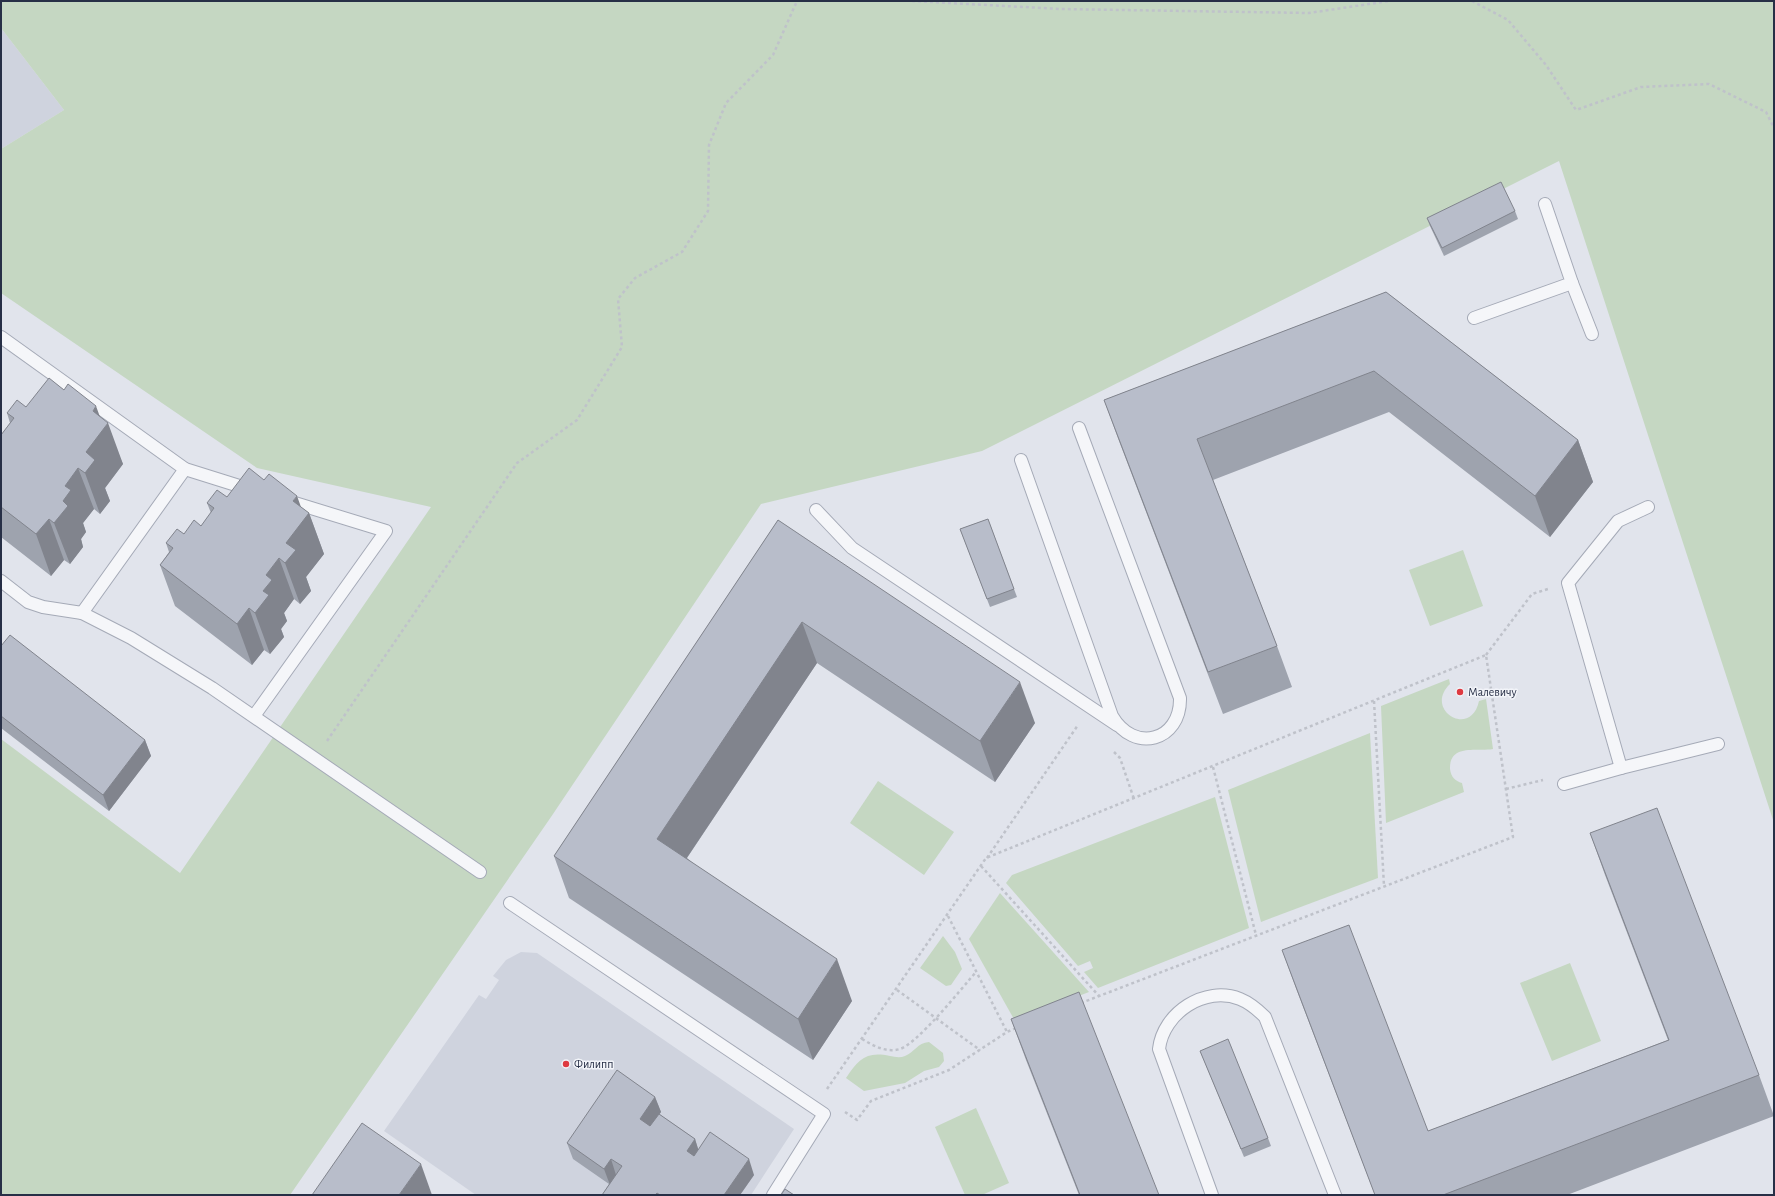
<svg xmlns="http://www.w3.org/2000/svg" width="1775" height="1196" viewBox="0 0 1775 1196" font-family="'Alegreya Sans',sans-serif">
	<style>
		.built { fill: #cfd3de }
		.green { fill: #c5d7c2 }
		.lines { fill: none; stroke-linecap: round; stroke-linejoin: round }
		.lane-casing { stroke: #a5aab7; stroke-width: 14 }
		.path { stroke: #bfc2ca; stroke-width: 2.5; stroke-dasharray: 3 3; stroke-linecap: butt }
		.lane { stroke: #f5f6f9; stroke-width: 12 }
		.wall { fill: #9ea3ae }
		.shaded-wall { fill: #81848d }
		.building { fill: #b8bdca; stroke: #81848d }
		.poi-dot { fill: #de3940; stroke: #f2f4f9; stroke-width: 1.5 }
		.labels { text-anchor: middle; stroke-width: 3; stroke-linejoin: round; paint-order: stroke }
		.poi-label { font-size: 12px; fill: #272f46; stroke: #f2f4f9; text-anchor: start }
	</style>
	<rect width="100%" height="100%" fill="#e1e4ec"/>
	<g class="built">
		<path d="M1,28l63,82 -63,39z"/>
		<path d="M521,952l16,1 257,176 -43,66h-275l-92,-64 95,-136 7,4 13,-19 -6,-4 13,-16z"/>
	</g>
	<g class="green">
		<path d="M1,1h1773v822l-215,-662 -577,290 -221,53 -210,313 -261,378h-289v-456l179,134 251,-366 -174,-39 -256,-175v-144l63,-39 -63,-82z"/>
		<path d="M1463,550l20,56 -53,20 -21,-56z"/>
		<path d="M1449,679l1,5c-27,26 21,55 29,17l7,-2 7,50c-15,3 -44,-6 -43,20 1,8 5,12 12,14l2,9 -78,31 -5,-117z"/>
		<path d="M1370,733l8,145 -117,44 -33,-132z"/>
		<path d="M878,781l76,51 -30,43 -74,-52z"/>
		<path d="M1215,797l34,131 -151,60 -14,-16 9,-4 -3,-7 -12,5 -72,-83 6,-8z"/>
		<path d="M1000,893l89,99 -74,29 -46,-82z"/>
		<path d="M943,936l12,16 7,17 -11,16 -5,1 -26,-18z"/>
		<path d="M1570,963l31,78 -49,20 -32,-78z"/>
		<path d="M929,1042l14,11 1,8 -5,6 -15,4 -19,12 -41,8 -18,-13c13,-19 20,-27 44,-22 5,1 10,2 15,0 10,-4 12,-13 24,-14z"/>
		<path d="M976,1108l33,75 -27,12h-17l-30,-68z"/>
	</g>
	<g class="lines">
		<defs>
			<g id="lane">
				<path d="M1572,283l20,51"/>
				<path d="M1474,318l98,-35 -27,-79"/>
				<path d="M1,337l184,132 67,21"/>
				<path d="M1021,460l91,256c22,38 69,25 68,-18l-101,-270"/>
				<path d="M1648,507l-30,14 -50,62 53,185 97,-24"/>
				<path d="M816,510l36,38 265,177"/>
				<path d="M1,581l27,21 15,5 39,6 49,25 81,50 268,184"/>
				<path d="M82,613l103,-144"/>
				<path d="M254,716l132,-185 -101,-31"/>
				<path d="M1564,784l57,-16"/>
				<path d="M510,903l314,211 -51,81"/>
				<path d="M1212,1195l-53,-146c4,-36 46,-64 81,-50 10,4 18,11 25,18l70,178"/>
			</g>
		</defs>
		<use href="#lane" class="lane-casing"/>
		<g class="path">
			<path d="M912,1l149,8 248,4 80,-12"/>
			<path d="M1472,1l36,19 38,45 30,45 65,-23 68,-3 57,28 8,16"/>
			<path d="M1486,655l46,-61 16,-5"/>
			<path d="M1374,701l10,185"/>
			<path d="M327,741l190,-278 60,-43 45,-73 -4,-48 17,-21 47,-26 26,-41 1,-66 17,-42 47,-48 24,-54"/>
			<path d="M1114,752l6,6 14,41"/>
			<path d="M1213,767l43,168"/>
			<path d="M1506,789l37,-9"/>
			<path d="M987,858l91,-133"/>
			<path d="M981,866l118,130"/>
			<path d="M948,916l59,116"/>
			<path d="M897,990l83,60"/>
			<path d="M862,1039c12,7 24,14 38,10 18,-6 61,-60 76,-77"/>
			<path d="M827,1089l159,-231 500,-203 27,182 -432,166"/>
			<path d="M845,1112l12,8 14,-19 78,-31 58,-38 9,-4"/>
		</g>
		<use href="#lane" class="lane"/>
	</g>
	<g class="wall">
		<path d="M1515,211l3,8 -74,37 -14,-30 -3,-8z"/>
		<path d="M1386,292l192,148 15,42 -43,55 -161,-125 -176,68 64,166 15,41 -69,27 -104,-273 -15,-41z"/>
		<path d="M64,390l36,26 23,48 -18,24 5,13 -10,13 -6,-5 -11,14 3,9 -5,7 2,8 -13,17 -6,-4 -13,16 -50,-39v-102l9,-12 -3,-10 19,-6z"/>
		<path d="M264,480l45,33 15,41 -18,23 5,14 -11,13 -6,-5 -10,14 3,8 -6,8 3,8 -14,17 -6,-4 -12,15 -77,-59 -15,-41 9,-13 -3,-9 35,-17 10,-13 -4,-10 20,-6z"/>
		<path d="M988,519l29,78 -27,10 -30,-78z"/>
		<path d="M778,520l257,203 -40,59 -178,-119 -130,195 165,143 -39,59 -244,-162 -15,-42z"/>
		<path d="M1,646l144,94 6,16 -42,55 -108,-83z"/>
		<path d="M1590,833l169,242 15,41 -207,79h-192l-78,-204 -15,-41 146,181 240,-91 -63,-165z"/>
		<path d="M1011,1019l148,176h-80l-53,-135z"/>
		<path d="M1200,1051l68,87 3,8 -27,11z"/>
		<path d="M655,1097l6,15 -2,2 36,25 3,10 56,26 -14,20h-138l7,-11 -36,-25 -6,-16z"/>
	</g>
	<g class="shaded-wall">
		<path d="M96,406l8,22 4,-5 15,41 -18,24 5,13 -10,13 -15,-41 1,-21 7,-41z"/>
		<path d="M1578,440l15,42 -43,55 -15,-41z"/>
		<path d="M78,468l16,41 -11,14 3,9 -5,7 2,8 -13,17 -16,-41 9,-22 2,-15z"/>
		<path d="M297,496l8,22 4,-5 15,41 -18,23 5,14 -11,13 -15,-41 1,-20 7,-42z"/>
		<path d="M49,519l15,41 -13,16 -15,-42z"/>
		<path d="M279,558l15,41 -10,14 3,8 -6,8 3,8 -14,17 -15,-41 8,-22 3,-16z"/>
		<path d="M249,608l15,42 -12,15 -15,-41z"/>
		<path d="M802,622l15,41 -145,217 -15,-41z"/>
		<path d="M1020,682l15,41 -40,59 -15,-41z"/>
		<path d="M145,740l6,16 -42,55 -6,-16z"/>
		<path d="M837,959l15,42 -39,59 -15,-41z"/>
		<path d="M655,1097l6,15 -16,23 -5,-16z"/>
		<path d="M695,1139l5,16 -8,11 -5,-15z"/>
		<path d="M611,1159l5,16 -6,10 -6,-16z"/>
		<path d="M749,1159l5,16 -14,20h-16z"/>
		<path d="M421,1164l11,31h-33z"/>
	</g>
	<g class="building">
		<path d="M1501,182l14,29 -73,37 -15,-30z"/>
		<path d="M1386,292l192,148 -43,56 -161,-125 -177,68 80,207 -69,26 -104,-272z"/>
		<path d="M49,378l15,12 4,-6 28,22 -3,5 15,12 -22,29 9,8 -10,13 -7,-5 -13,18 6,4 -8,11 5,5 -14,17 -5,-4 -13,15 -35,-27v-72l13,-17 -7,-5 10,-13 9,7z"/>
		<path d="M249,468l15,12 5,-6 28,22 -4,5 16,12 -23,30 10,7 -11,13 -6,-5 -13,17 6,5 -9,11 6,4 -14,18 -6,-5 -12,16 -77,-59 13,-17 -7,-5 11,-14 7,5 10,-14 7,6 13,-18 -7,-5 10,-13 10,7z"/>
		<path d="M988,519l26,70 -27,10 -27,-70z"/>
		<path d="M778,520l242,162 -40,59 -178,-119 -145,217 180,120 -39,60 -244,-163z"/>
		<path d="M10,635l135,105 -42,55 -102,-79v-70z"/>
		<path d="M1657,808l102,267 -316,120h-68l-93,-245 67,-25 79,206 241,-91 -79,-207z"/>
		<path d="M1079,992l80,203h-79l-69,-176z"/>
		<path d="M1228,1039l40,99 -27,11 -41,-98z"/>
		<path d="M617,1070l38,27 -15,22 10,7 9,-12 36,25 -8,12 7,5 16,-24 39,27 -25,36h-64l-3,-2 -2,2h-53l20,-29 -11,-7 -7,10 -37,-26z"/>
		<path d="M362,1123l59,41 -22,31h-87z"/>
		<path d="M785,1189l9,6h-13z"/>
	</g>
	<g class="poi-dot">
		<circle cx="1460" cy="692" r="4"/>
		<circle cx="566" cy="1064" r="4"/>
	</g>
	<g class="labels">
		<g class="poi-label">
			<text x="1468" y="696">Малевичу</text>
			<text x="574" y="1068">Филипп</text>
		</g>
	</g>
	<rect width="1775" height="1196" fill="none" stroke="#272f46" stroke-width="4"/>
</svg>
